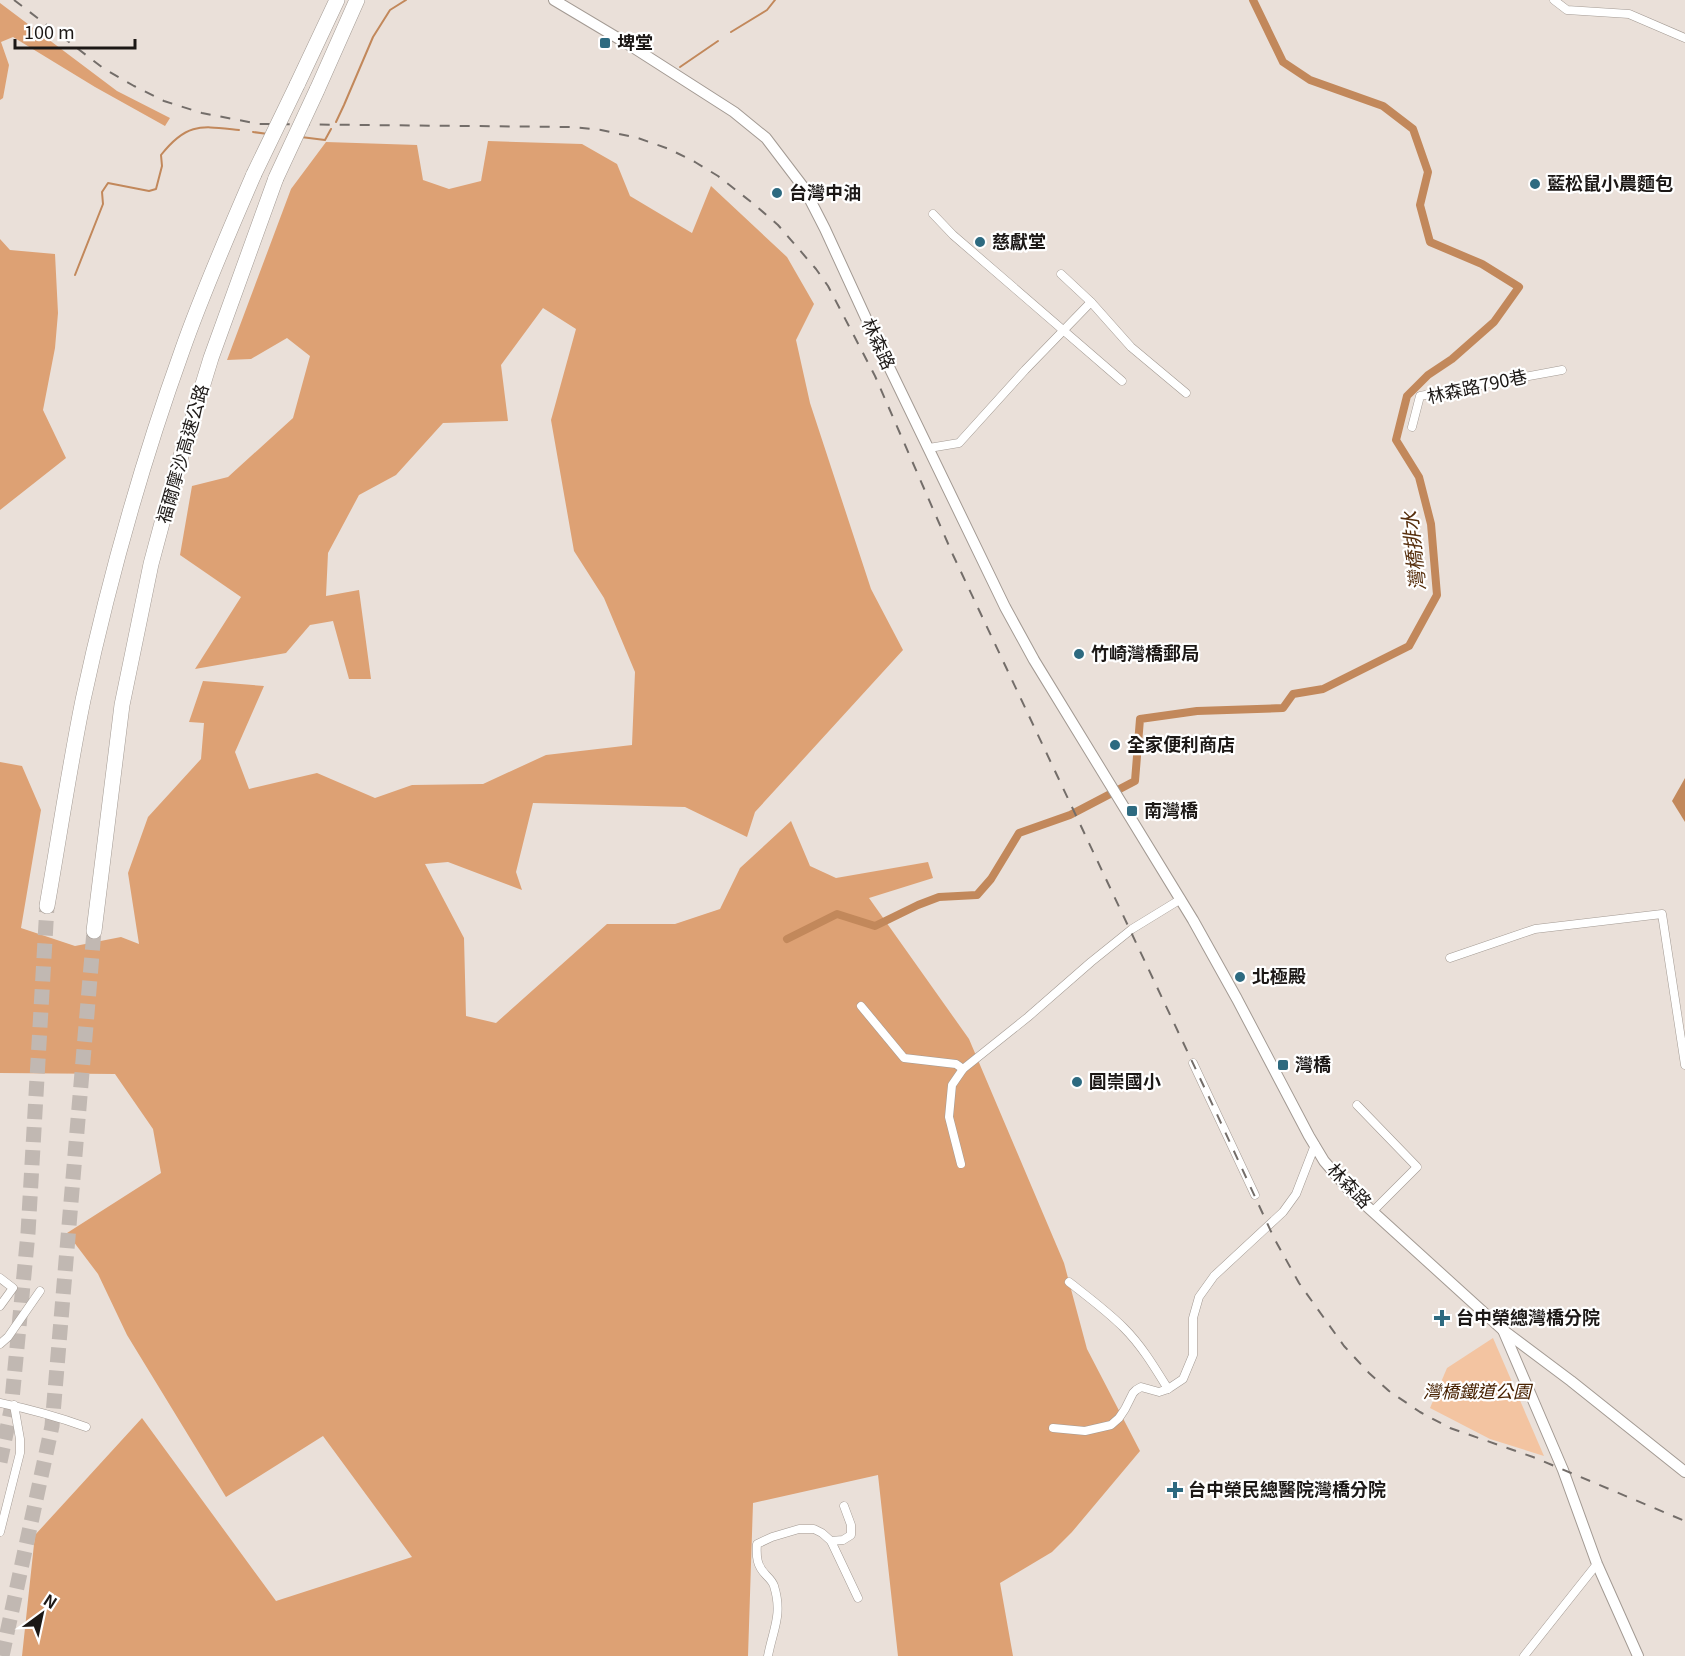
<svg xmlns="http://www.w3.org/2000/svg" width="1685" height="1656" viewBox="0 0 1685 1656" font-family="Georgia,'Noto Sans TC',serif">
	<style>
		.green { fill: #f3c4a1 }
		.forest { fill: #dda174 }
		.water { fill: #c2885b }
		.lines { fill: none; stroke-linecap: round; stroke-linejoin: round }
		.stream { stroke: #c2885b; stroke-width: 2 }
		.canal { stroke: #c2885b; stroke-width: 8 }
		.highway-tunnel { stroke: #c1b8b2; stroke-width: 15; stroke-dasharray: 15 8; stroke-linecap: butt }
		.street-casing { stroke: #a39a93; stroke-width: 9 }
		.secondary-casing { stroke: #a39a93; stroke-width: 12 }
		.highway-casing { stroke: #a39a93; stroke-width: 16 }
		.street { stroke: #fff; stroke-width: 8 }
		.secondary { stroke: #fff; stroke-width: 10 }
		.highway { stroke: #fff; stroke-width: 15 }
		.rail { stroke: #736d69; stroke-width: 2; stroke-dasharray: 10 10; stroke-linecap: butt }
		.highway-bridge-casing { stroke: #a39a93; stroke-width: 16; stroke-linecap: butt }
		.highway-bridge { stroke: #fff; stroke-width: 15 }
		.poi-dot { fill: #2d6a80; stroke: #fff; stroke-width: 2 }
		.labels { text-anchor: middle; stroke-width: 4.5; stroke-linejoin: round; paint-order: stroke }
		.poi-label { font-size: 18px; font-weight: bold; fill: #1c1816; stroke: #fff; text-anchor: start }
		.street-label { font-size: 18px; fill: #1c1816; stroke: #fff }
		.park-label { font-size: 18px; font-style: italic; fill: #472100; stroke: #fff }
		.water-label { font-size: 20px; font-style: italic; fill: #572f0d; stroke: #fff }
	</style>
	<rect width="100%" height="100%" fill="#eae0d9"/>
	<path class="green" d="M1493,1338l51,118 -54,-17 -60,-31 17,-40z"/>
	<g class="forest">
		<path d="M0,3l117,88 53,27 -5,8 -70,-39 -82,-50 -12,5 8,23 -6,33 -3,2z"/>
		<path d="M488,141l94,3 35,20 13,32 62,37 19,-47 76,71 27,47 -18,36 14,63 61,186 32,61 -148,162 -8,25 -62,-30 -152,-4 -17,69 6,18 -74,-28 -23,2 39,74 2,78 30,7 111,-99h68l45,-15 20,-41 51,-47 19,45 26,12 92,-16 5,16 -64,20 100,141 95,224 23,86 53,102 -68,81 -20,20 -52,31 13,73h-115l-20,-181 -125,28 -5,153h-726l13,-121 107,-117 134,183 136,-44 -89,-121 -97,61 -99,-162 -29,-61 -31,-41 94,-60 -8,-44 -38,-55 -115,-1v-311l22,4 19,44 -20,118 54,18 46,-9 18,7 -11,-71 20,-56 53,-58 3,-36 -15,-1 14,-41 61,5 -29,66 14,37 68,-16 58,25 37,-13 71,-1 63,-29 86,-10 3,-73 -31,-74 -30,-47 -23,-131 25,-91 -33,-21 -42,57 7,56 -65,2 -47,52 -37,20 -31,58 -2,43 33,-6 12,89h-22l-16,-58 -23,4 -24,28 -91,16 46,-72 -61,-42 12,-69 36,-9 65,-59 17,-62 -23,-18 -36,21 -24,1 64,-171 35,-47 91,3 6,35 26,9 32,-8z"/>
		<path d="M0,239l10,11 45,4 3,59 -3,35 -12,62 23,48 -66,52z"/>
	</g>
	<path class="water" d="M1685,778v44l-13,-21z"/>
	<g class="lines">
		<g class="stream">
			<path d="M731,32l36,-22 8,-10"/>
			<path d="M680,67l38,-26"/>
			<path d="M336,122l8,-17 29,-68 17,-27 16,-10"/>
			<path d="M253,132l15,2"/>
			<path d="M301,137l24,3 6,-11"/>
			<path d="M75,275l28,-71 -1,-12 6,-9 41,8 7,-2 6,-23 -1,-11c26,-33 40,-29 78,-25"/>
		</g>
		<path class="canal" d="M787,939l50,-25 38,12 43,-21 21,-8 38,-2 14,-16 28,-46 51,-18 65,-34 5,-62 57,-8 86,-3 10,-14 30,-5 86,-43 28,-51 -6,-71 -12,-47 -23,-37 11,-44 21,-21 24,-16 42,-37 25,-35 -37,-23 -52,-22 -10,-37 8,-33 -15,-43 -30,-23 -73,-26 -27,-18 -30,-62"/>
		<g class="highway-tunnel">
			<path d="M0,1462l11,-52 17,-177 19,-327"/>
			<path d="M2,1656l50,-230 42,-495"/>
		</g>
		<defs>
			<g id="street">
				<path d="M1554,0l13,10 62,4 56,24"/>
				<path d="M933,214l20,21 169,146"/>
				<path d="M1061,274l30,28"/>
				<path d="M1412,427l8,-31 142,-26"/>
				<path d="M929,448l30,-5 66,-73 66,-68 40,45 55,46"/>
				<path d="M1450,958l85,-29 127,-15 23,151"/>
				<path d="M861,1006l43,52 52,6 7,5"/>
				<path d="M1193,1063l62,132"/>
				<path d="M1357,1105l60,62 -44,44"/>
				<path d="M961,1164l-12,-47 3,-32 11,-16 65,-52 63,-55 41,-33 49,-30"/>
				<path d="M0,1278l13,10 -13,18"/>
				<path d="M1069,1282c19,15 38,29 55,46 18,18 31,40 44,61"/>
				<path d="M0,1344l8,-7 32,-46"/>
				<path d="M0,1403c29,6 58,14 86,24"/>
				<path d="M1053,1428l32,3 26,-6 8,-7 6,-9 8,-16 3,-3 5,-3 18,5 9,-3 15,-10 10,-24v-37l6,-21 15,-21 69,-64 13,-18 19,-49"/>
				<path d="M0,1532l20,-79v-14l-6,-34"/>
				<path d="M831,1541l12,-1 8,-5v-10l-7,-19"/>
				<path d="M768,1656c5,-27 15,-41 6,-70 -1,-4 -5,-8 -8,-11 -9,-9 -10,-18 -9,-31l15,-7 27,-8h15l8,4 9,8 27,57"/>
				<path d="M1524,1656l73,-92"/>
			</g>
			<g id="secondary">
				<path d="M554,0l77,46 103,66 32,26 38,50 21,41 51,111 129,267 29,53 159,260 44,79 72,137 15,25 26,30 153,139 68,51 114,91"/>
				<path d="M1503,1330l60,140 34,94 41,92"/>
			</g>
			<g id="highway">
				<path d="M297,85l40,-85"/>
				<path d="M317,90l40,-90"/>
				<path d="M47,906c12,-68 22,-137 36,-206 25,-116 59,-238 99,-349 21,-60 47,-119 72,-177"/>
				<path d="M94,931l28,-226 29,-141 22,-82 38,-124 65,-180"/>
			</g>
		</defs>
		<use href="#street" class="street-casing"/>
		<use href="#secondary" class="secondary-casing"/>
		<use href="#highway" class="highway-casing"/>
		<use href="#street" class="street"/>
		<use href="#secondary" class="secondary"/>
		<use href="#highway" class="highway"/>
		<path class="rail" d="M14,0l89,68 31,18 30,15 38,12 57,11 312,3 30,3 37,8 31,11 26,13 23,14 37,29 23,20 38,44 12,17 47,90 78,179 262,555 59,128 25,45 45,63 25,27 20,18 31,21 30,16 83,29 152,64"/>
		<defs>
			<g id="highway-bridge">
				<path d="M254,174l43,-89"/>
				<path d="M276,178l41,-88"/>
			</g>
		</defs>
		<use href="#highway-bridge" class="highway-bridge-casing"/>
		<use href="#highway-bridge" class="highway-bridge"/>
	</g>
	<g class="poi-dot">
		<rect x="599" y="37" width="12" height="12" rx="3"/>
		<circle cx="1535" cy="184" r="6"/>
		<circle cx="777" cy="193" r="6"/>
		<circle cx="980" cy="242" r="6"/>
		<circle cx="1079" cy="654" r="6"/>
		<circle cx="1115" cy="745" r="6"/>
		<rect x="1126" y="805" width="12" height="12" rx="3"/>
		<circle cx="1240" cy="977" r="6"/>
		<rect x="1277" y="1059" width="12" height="12" rx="3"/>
		<circle cx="1077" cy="1082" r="6"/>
		<path d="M1439 1309h6v6h6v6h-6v6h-6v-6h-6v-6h6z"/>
		<path d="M1172 1481h6v6h6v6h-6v6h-6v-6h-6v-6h6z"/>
	</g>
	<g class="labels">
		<g class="poi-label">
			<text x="617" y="49">埤堂</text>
			<text x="1547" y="190">藍松鼠小農麵包</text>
			<text x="789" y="199">台灣中油</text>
			<text x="992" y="248">慈獻堂</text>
			<text x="1091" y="660">竹崎灣橋郵局</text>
			<text x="1127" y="751">全家便利商店</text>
			<text x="1144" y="817">南灣橋</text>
			<text x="1252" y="983">北極殿</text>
			<text x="1295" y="1071">灣橋</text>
			<text x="1089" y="1088">圓崇國小</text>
			<text x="1456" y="1324">台中榮總灣橋分院</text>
			<text x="1188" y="1496">台中榮民總醫院灣橋分院</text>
		</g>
		<g class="street-label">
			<text transform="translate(878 344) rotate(65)" y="6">林森路</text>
			<text transform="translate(1477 387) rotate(-12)" y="6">林森路790巷</text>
			<text transform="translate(183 454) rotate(-74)" y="6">福爾摩沙高速公路</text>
			<text transform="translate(1349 1186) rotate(46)" y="6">林森路</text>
		</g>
		<g class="park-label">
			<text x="1477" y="1398">灣橋鐵道公園</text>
		</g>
		<g class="water-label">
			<text transform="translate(1414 551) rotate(-96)" y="7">灣橋排水</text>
		</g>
	</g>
	<g transform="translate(42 1614) rotate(33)" stroke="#ffffff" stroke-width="4.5" paint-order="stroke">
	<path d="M0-4.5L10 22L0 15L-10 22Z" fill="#1c1816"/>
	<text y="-9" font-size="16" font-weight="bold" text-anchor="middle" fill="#1c1816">N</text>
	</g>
	<path d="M15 39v9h120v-9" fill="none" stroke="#1c1816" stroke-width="3"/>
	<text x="24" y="39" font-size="18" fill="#1c1816" stroke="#ffffff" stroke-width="4.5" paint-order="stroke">100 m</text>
</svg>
